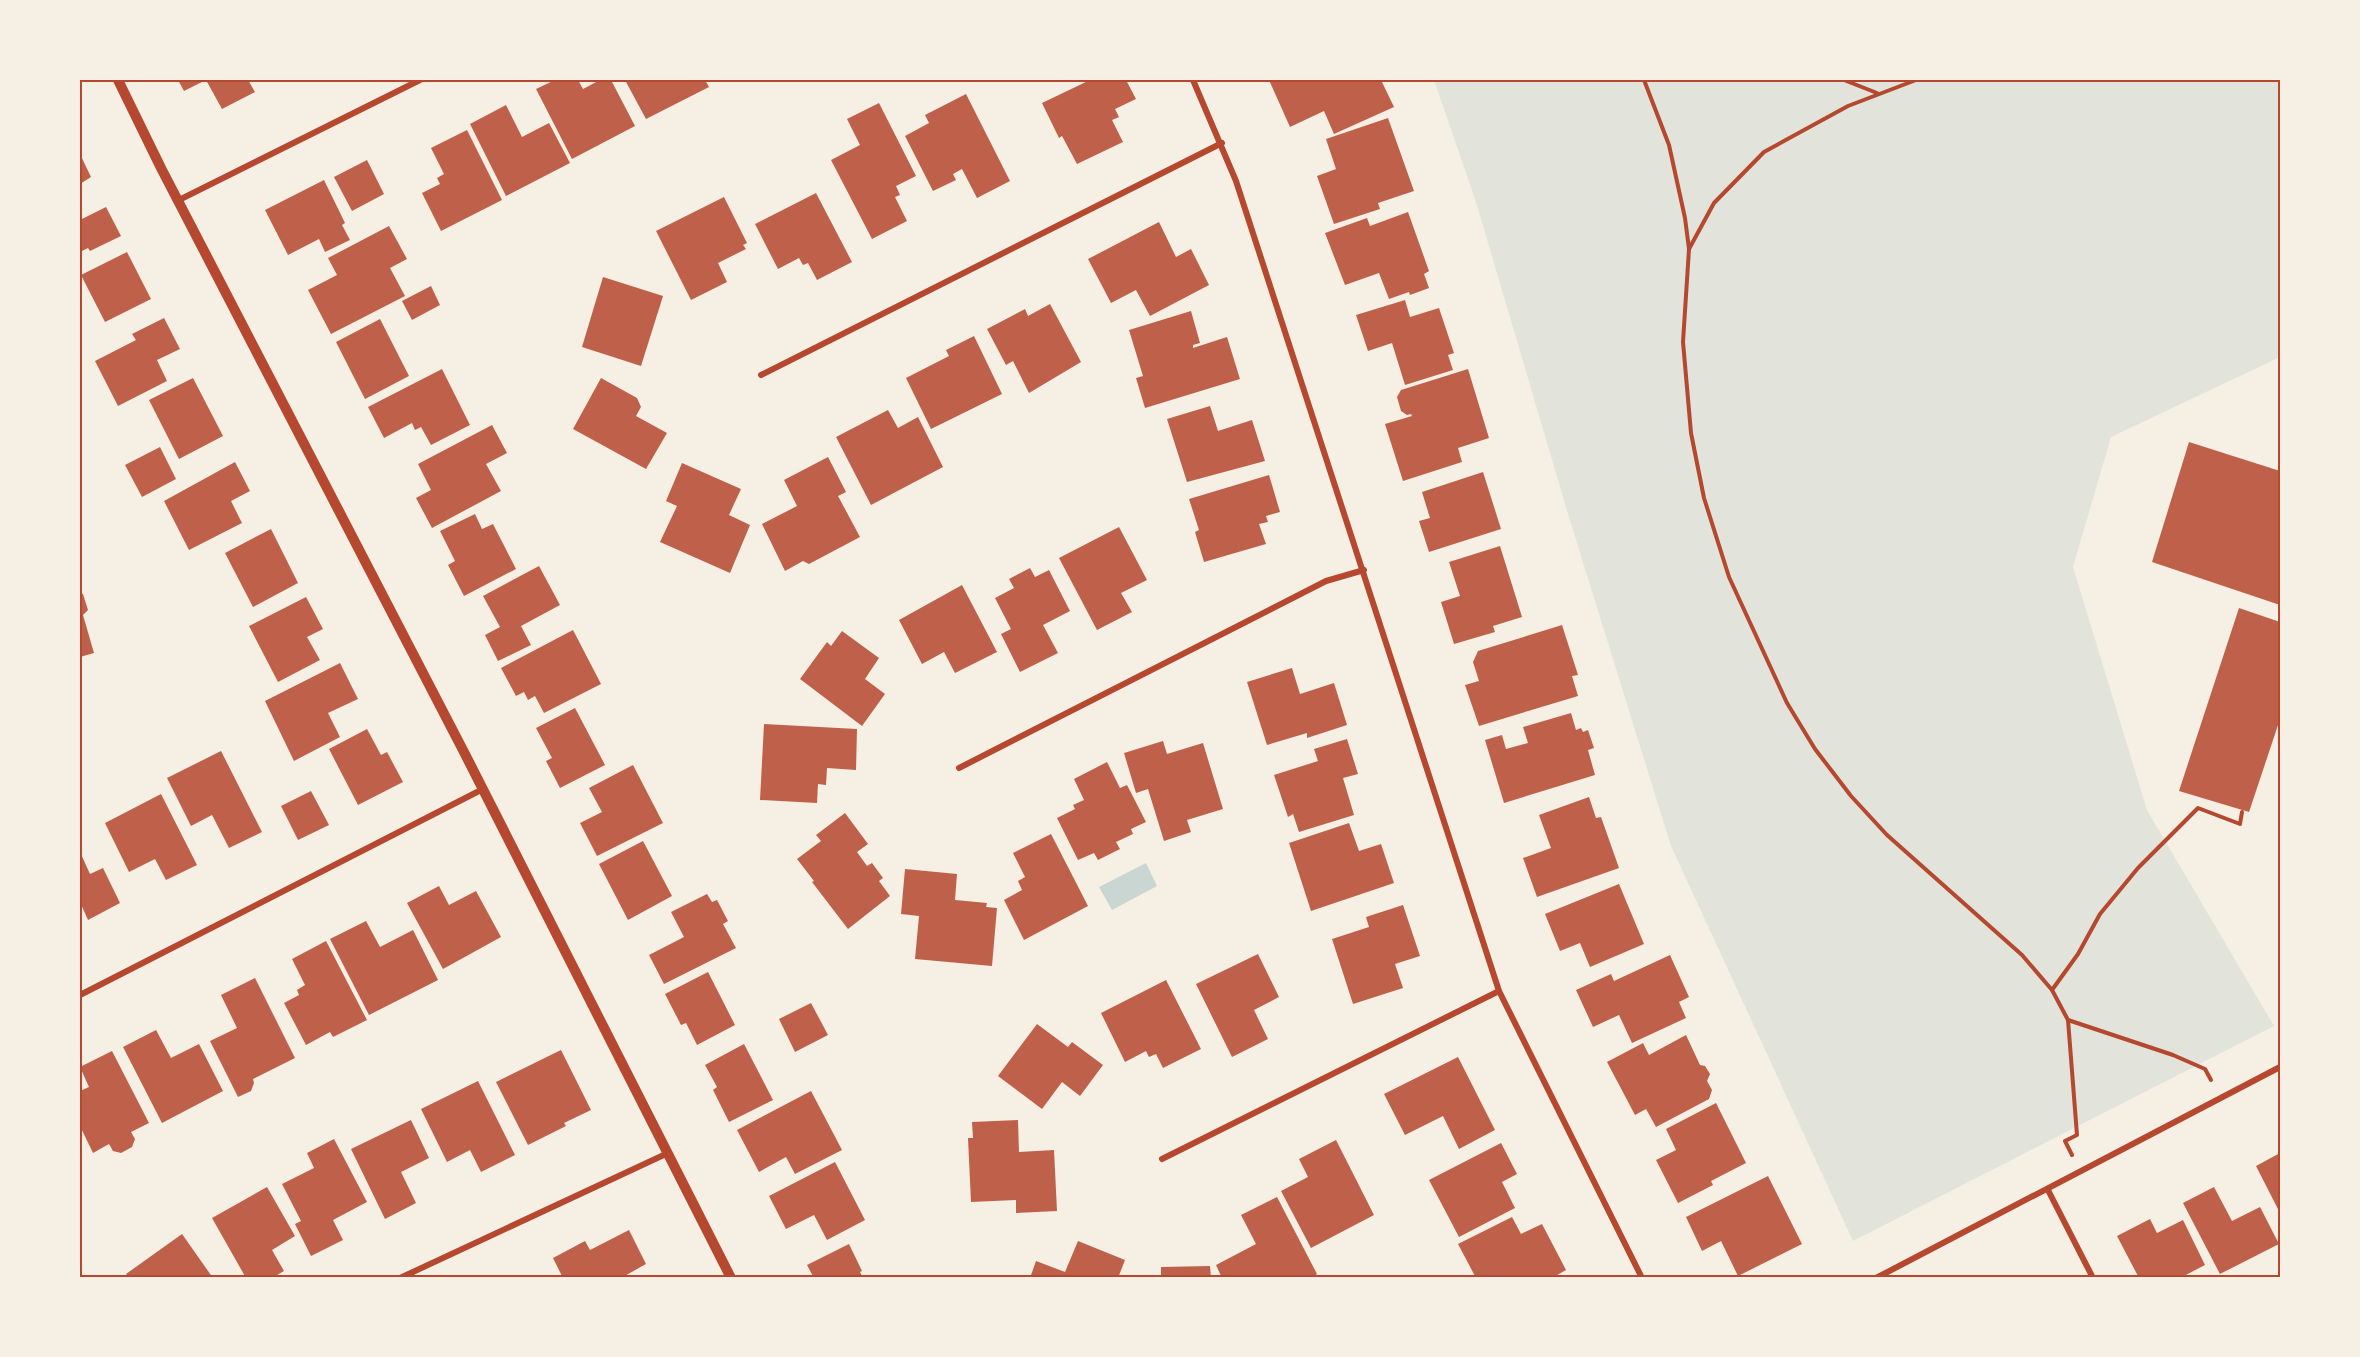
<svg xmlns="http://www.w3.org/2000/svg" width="2360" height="1357" viewBox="0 0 2360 1357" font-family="'Open Sans',sans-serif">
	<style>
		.green { fill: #e2e4dc }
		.water { fill: #c9d6d2 }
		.building { fill: #bf614a }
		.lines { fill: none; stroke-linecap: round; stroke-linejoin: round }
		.path { stroke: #b5482f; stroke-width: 4 }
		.minor { stroke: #b5482f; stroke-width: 6 }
		.tertiary { stroke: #b5482f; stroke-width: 10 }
		.neatline { fill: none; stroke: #b5482f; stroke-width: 2 }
	</style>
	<rect width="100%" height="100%" fill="#f6efe4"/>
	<path class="green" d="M1434,80h846v277l-169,80 -38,130 74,243 127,216 -421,215 -182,-395 -103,-332 -92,-312z"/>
	<path class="water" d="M1146,863l11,23 -45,24 -13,-23z"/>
	<g class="building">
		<path d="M178,80h28l-22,11z"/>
		<path d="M206,80h42l7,12 -33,17z"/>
		<path d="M555,80h23l5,9 17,-9h11l24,46 -63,33 -36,-70z"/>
		<path d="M625,80h80l4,7 -63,32z"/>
		<path d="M1090,80h36l10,19 -21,10 4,8 -7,3 11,22 -46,22 -15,-28 -3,2 -17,-35z"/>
		<path d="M1269,80h112l13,27 -60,27 -10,-23 -34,16z"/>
		<path d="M966,94l44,87 -33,17 -15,-29 -9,5 3,6 -23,11 -28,-55 24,-13 -4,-8z"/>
		<path d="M879,103l37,73 -20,10 4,9 -5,2 12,24 -35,18 -41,-79 29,-15 -13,-26z"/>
		<path d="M506,105l16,32 27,-14 21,40 -64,33 -36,-72z"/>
		<path d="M1388,118l26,73 -36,12 2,6 -46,15 -17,-48 19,-7 -10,-30z"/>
		<path d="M467,130l35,70 -61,31 -19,-38 18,-9 -3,-6 7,-4 -13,-26z"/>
		<path d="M80,154l11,23 -11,7z"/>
		<path d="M367,160l17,34 -32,17 -18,-34z"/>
		<path d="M324,180l21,43 -3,2 8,15 -25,12 -6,-13 -31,16 -23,-45z"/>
		<path d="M816,193l36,69 -35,18 -9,-17 -5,2 -4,-7 -21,11 -23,-45z"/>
		<path d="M724,197l23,46 -4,2 3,4 -28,14 9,19 -36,18 -35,-69z"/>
		<path d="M106,207l15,29 -31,15 -2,-3 -8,4v-32z"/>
		<path d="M1408,212l21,59 -5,3 5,14 -19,7 -1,-3 -20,7 -10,-26 -34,12 -20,-52 42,-15 3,8z"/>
		<path d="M1159,222l17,35 15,-8 18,36 -59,31 -14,-26 -25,13 -23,-44z"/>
		<path d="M389,226l18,33 -17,9 15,28 -74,38 -23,-44 29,-15 -9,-17z"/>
		<path d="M127,252l24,47 -46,23 -24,-47z"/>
		<path d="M603,277l60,19 -22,70 -59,-19z"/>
		<path d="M431,286l9,19 -28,15 -10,-19z"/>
		<path d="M1405,300l5,17 29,-9 15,45 -6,2 5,15 -48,15 -13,-42 -24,8 -12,-36z"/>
		<path d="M1050,304l31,58 -52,31 -16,-32 -7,4 -19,-36 38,-20 3,7z"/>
		<path d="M1191,311l9,32 -7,2v3l34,-11 13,42 -95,29 -9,-30 7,-2 -14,-46z"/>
		<path d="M164,318l16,31 -23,11 10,21 -49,25 -23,-45 41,-21 -4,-6z"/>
		<path d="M380,319l29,57 -44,23 -29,-57z"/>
		<path d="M974,336l28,58 -71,35 -25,-51 43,-22 -3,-6z"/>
		<path d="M442,369l28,56 -39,20 -10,-18 -6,3 -3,-7 -28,15 -16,-31z"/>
		<path d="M1468,369l21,69 -31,10 4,14 -59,19 -18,-57 27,-8 -1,-2 -4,1 -6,-4 -4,-14 4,-7z"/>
		<path d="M193,378l30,58 -44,23 -30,-59z"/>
		<path d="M601,378l36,20 4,9 -5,9 31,17 -21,36 -73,-40z"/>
		<path d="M1210,406l8,25 34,-11 13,41 -78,21 -20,-63z"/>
		<path d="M888,410l10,18 20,-11 25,50 -72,38 -35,-68z"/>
		<path d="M492,425l15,28 -21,11 15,27 -69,37 -16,-30 15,-8 -13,-26z"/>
		<path d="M2189,442l91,29v134l-128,-43z"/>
		<path d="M160,447l16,32 -34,18 -17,-32z"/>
		<path d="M828,457l18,35 -8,4 22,41 -51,27 -6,-3 -18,10 -23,-47 35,-18 -13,-26z"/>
		<path d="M235,462l15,29 -19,10 11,22 -53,27 -25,-49z"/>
		<path d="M682,463l59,26 -12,26 21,10 -20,48 -70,-31 17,-36 -11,-5z"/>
		<path d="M1483,472l18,57 -72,23 -10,-31 11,-3 -8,-26z"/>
		<path d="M1269,475l11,37 -14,4 2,6 -9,2 7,20 -62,18 -9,-30 4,-2 -10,-31z"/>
		<path d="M475,514l7,15 11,-5 23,45 -52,27 -16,-31 7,-4 -15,-30z"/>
		<path d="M1119,527l28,53 -26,13 11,19 -35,18 -38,-72z"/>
		<path d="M271,529l27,54 -45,24 -28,-54z"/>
		<path d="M1500,546l22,71 -29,9 2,6 -41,12 -13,-42 19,-6 -11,-34z"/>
		<path d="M539,566l21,39 -39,21 10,19 -33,16 -13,-26 15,-8 -17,-31z"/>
		<path d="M1030,568l5,9 14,-7 21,41 -27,14 15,28 -38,19 -19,-38 10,-5 -16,-31 19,-10 -5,-9z"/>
		<path d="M962,585l35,67 -42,21 -11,-21 -22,12 -23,-44z"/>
		<path d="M80,593l3,1 5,16 -5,5 11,38 -14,4z"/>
		<path d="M306,597l17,32 -16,8 13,23 -42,22 -29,-56z"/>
		<path d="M2239,608l41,14v97l-31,93 -70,-21z"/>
		<path d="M1562,625l16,50 -6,1 6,20 -99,30 -14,-41 14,-4 -6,-19 5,-11z"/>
		<path d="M573,630l28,54 -57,29 -9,-17 -7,4 -4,-8 -8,4 -15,-28z"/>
		<path d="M842,631l37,27 -14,21 20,15 -23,32 -62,-47 27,-37 4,4z"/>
		<path d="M340,663l18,36 -30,14 12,24 -46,24 -29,-60z"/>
		<path d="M1292,668l8,26 34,-11 13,42 -40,13v-5l-40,12 -20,-63z"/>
		<path d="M575,708l30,57 -45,23 -14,-27 6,-3 -16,-30z"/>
		<path d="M1571,713l5,17 5,-2 2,4 5,-2 6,18 -6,2 7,25 -91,28 -19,-63 17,-5 4,14 22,-6 -5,-16z"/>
		<path d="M764,724l93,5 -1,41 -29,-2 -1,17 -8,-1 -1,19 -57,-3z"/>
		<path d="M367,729l14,26 6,-3 16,30 -45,23 -29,-56z"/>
		<path d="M1347,739l11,35 -15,4 11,37 -55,17 -6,-18 -5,3 -14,-42 44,-14 -4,-12z"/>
		<path d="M1163,741l4,13 36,-11 20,66 -36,11 4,12 -27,9 -16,-52 -12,4 -12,-40z"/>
		<path d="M221,751l41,81 -33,16 -17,-33 -21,11 -24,-48z"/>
		<path d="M1107,762l13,26 7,-3 19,37 -15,7 2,5 -17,8 4,7 -22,11 -4,-7 -16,7 -21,-42 18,-9 -2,-4 11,-5 -10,-21z"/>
		<path d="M633,765l30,58 -66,33 -17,-33 22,-11 -13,-24z"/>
		<path d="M311,791l18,34 -31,15 -17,-34z"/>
		<path d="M161,794l36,71 -31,15 -11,-21 -26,13 -24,-49z"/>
		<path d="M1589,797l7,21 5,-1 18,51 -82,29 -14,-39 28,-10 -12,-33z"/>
		<path d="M845,813l23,31 -11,8 10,14 5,-3 11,15 -4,3 11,15 -42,33 -36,-47 2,-1 -17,-22 24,-18 -5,-6z"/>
		<path d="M1349,823l10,28 22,-7 13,39 -83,28 -22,-68z"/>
		<path d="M1051,834l37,72 -64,34 -20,-40 18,-10 -4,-9 7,-4 -12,-24z"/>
		<path d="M643,841l29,55 -44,24 -29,-56z"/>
		<path d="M80,852l10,22 13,-6 17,35 -32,17 -8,-18z"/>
		<path d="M905,869l52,5 -2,26 32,3 -1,4 11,1 -5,58 -77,-7 4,-43 -18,-2z"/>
		<path d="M1619,884l25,60 -54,23 -10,-24 -20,8 -15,-37z"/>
		<path d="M439,886l10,19 27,-14 25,46 -58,32 -36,-66z"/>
		<path d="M707,894l5,8 5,-2 11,21 -5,3 13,24 -72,36 -15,-29 35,-18 -13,-25z"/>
		<path d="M1403,905l17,51 -25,8 8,24 -50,16 -21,-65 37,-12 -3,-10z"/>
		<path d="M366,921l14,26 33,-17 25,50 -69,35 -39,-76z"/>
		<path d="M326,941l41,79 -34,17 -3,-5 -24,13 -22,-42 15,-8 -2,-5 8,-5 -13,-26z"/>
		<path d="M1258,954l21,43 -25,13 14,29 -36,18 -36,-73z"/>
		<path d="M1670,955l19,42 -10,5 7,16 -54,25 -13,-28 -26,12 -17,-37 35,-16 3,7z"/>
		<path d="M708,972l27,53 -38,20 -11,-22 -5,2 -16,-31z"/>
		<path d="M255,978l40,80 -42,21 1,4 -3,8 -13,6 -28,-56 27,-13 -16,-33z"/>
		<path d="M1166,980l35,69 -38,19 -7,-14 -7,3 -3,-6 -21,11 -24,-49z"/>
		<path d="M811,1003l17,32 -33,17 -16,-33z"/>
		<path d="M1037,1024l31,23 4,-5 31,23 -23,31 -18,-14 -20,27 -44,-33z"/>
		<path d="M156,1030l15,28 28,-14 24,47 -61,32 -39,-76z"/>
		<path d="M1686,1035l14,30 5,1 5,8 -3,7 5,9 -3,9 -53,28 -10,-18 -11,6 -28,-53 36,-19 6,12z"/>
		<path d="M744,1044l29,56 -44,22 -16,-32 4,-3 -12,-22z"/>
		<path d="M561,1050l30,60 -27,13 2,3 -38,19 -32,-63z"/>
		<path d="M112,1051l37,72 -18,9 4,7 -3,8 -11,6 -8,-2 -4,-7 -16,9 -13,-27v-35l9,-4 -9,-20z"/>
		<path d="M1458,1057l37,73 -36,19 -16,-33 -38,19 -21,-41z"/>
		<path d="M478,1081l37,74 -34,17 -11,-22 -23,12 -26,-53z"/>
		<path d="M811,1091l31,59 -47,24 -9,-17 -27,15 -22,-42z"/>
		<path d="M1716,1103l30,60 -35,18 2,4 -35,18 -22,-43 20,-10 -10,-21z"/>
		<path d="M411,1120l18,38 -28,14 15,31 -31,16 -34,-70z"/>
		<path d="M1018,1120l1,32 35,-2 3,61 -41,2v-13l-45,2 -3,-64h5l-1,-16z"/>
		<path d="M334,1139l33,63 -34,18 10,20 -32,16 -16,-32 6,-3 -19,-37 32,-16 -7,-15z"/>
		<path d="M1336,1140l38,75 -63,33 -30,-57 27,-14 -9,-18z"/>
		<path d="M1501,1143l16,31 -15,8 13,26 -56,29 -30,-57z"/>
		<path d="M2280,1153v60l-24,-47z"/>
		<path d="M835,1162l30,58 -38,20 -13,-25 -28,14 -17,-33z"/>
		<path d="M1768,1176l34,68 -64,32 -17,-35 -19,10 -16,-34z"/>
		<path d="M267,1187l28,49 -23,14 12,21 -12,7h-26l-34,-60z"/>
		<path d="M2214,1187l18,34 28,-14 19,37 -59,30 -37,-71z"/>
		<path d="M1277,1197l40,77 -6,4h-89l-6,-13 40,-21 -15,-29z"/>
		<path d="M1512,1217l9,17 21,-10 24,46 -14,8h-76l-18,-34z"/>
		<path d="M2150,1219l7,14 26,-13 22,45 -25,13h-41l-22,-42z"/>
		<path d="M629,1230l17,34 -25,14h-58l-10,-20 32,-17 5,9z"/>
		<path d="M182,1234l31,44h-84l-3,-4z"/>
		<path d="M1078,1241l47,19 -7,18h-88l6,-17 29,11z"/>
		<path d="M849,1244l13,27 -2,1 3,6h-49l-7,-13z"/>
		<path d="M1210,1266l1,12h-50v-11z"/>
	</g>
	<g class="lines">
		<g class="path">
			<path d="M1644,80l25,65 16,73 4,31 -6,93 8,91 13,65 25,79 58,126 28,46 36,47 36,39 135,120 30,35 16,30 9,115 -12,6 7,14"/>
			<path d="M1844,80l33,13"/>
			<path d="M1689,249l25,-46 50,-51 84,-46 68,-26"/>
			<path d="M2052,990l26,-36 22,-40 38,-46 60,-60 42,16 2,-12"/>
			<path d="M2068,1020l105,35 32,14 6,11"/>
		</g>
		<g class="minor">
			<path d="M1193,80l43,101 263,810 143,287"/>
			<path d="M179,200l241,-120"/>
			<path d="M761,375l461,-232"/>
			<path d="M959,768l367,-187 38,-11"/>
			<path d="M80,995l403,-206"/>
			<path d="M1162,1159l337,-168"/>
			<path d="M2048,1190l45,88"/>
			<path d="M400,1278l268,-125"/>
			<path d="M1876,1278l404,-211"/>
		</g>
		<path class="tertiary" d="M118,80l43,88 304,586 266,524"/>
	</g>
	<rect width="2360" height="1357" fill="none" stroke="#f6efe4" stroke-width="162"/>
	<rect x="81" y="81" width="2198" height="1195" class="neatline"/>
</svg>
